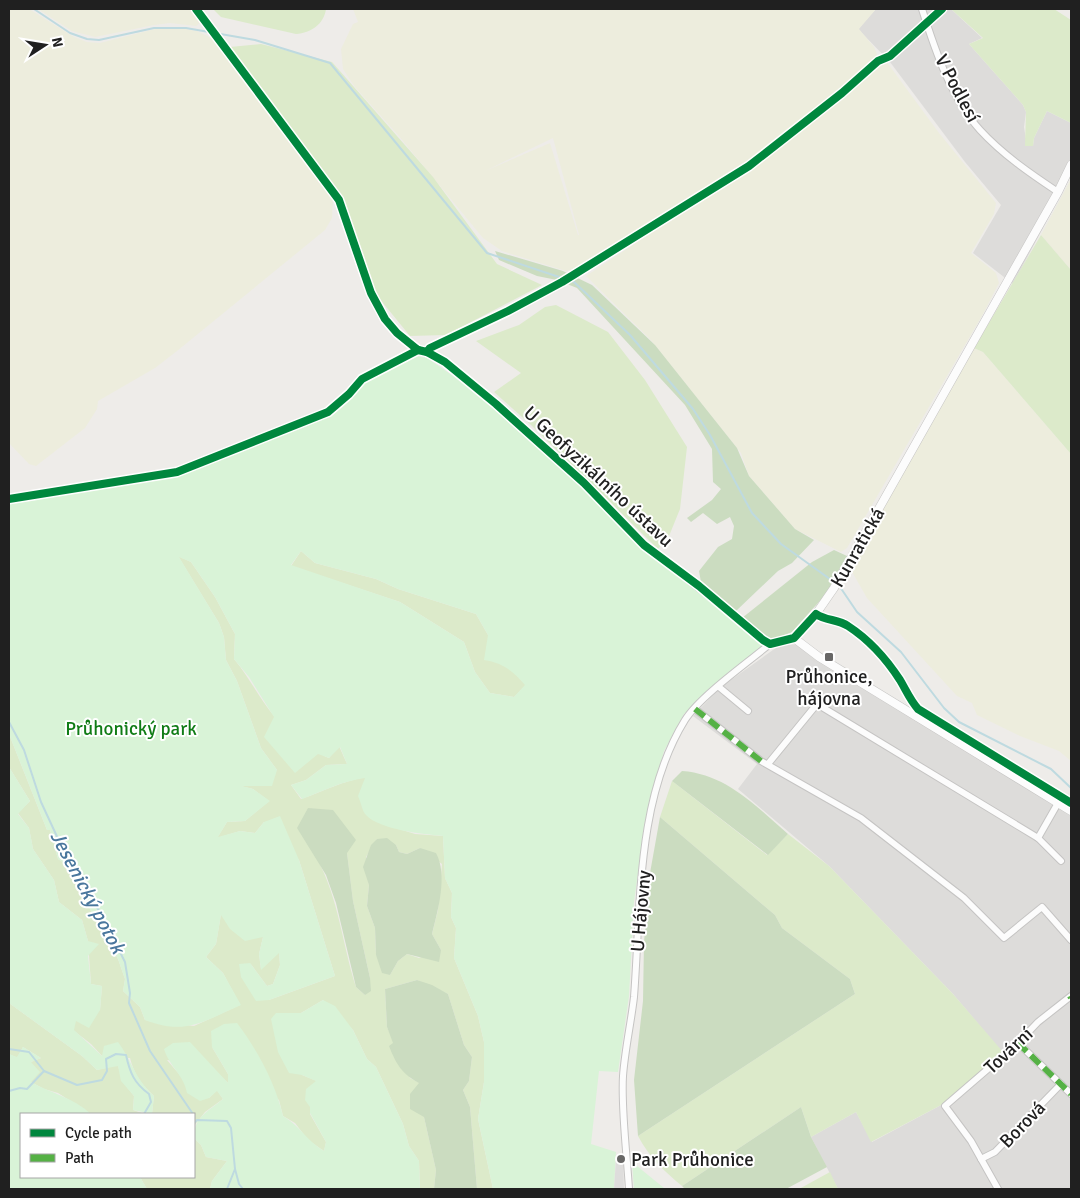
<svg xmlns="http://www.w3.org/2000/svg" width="1080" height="1198" viewBox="0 0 1080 1198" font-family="Signika,sans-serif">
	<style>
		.residential { fill: #dddcda }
		.farmland { fill: #ededdd; fill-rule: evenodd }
		.grass { fill: #dceaca; fill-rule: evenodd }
		.forest { fill: #cbdcc0 }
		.park { fill: #d9f3d7; fill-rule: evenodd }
		.parking { fill: #dedddc }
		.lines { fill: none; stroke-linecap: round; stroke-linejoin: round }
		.stream { stroke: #bedae0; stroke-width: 2 }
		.minor-casing { stroke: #c5c4c3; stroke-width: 8 }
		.tertiary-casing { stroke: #c5c4c3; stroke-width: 9 }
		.minor { stroke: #fcfcfc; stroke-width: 6 }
		.tertiary { stroke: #fcfcfc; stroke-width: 8 }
		.quiet { stroke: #55b145; stroke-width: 6; stroke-dasharray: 12 6; stroke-linecap: butt }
		.cycleway-casing { stroke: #fff; stroke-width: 11 }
		.cycleway { stroke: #00873e; stroke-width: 8 }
		.poi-dot { fill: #686766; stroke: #fff; stroke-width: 2 }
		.labels { text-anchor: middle; stroke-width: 4; stroke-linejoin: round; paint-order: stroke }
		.street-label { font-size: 19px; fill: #202020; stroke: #fff }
		.poi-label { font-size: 19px; fill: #202020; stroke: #fff }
		.park-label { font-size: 19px; fill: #107c16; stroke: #fff }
		.water-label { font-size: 20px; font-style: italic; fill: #4a779d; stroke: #fff }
	</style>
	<rect width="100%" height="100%" fill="#eeece9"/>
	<g class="residential">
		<path d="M876,9h75l31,29 -13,6 54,61 3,7 -2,15 3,19h6l1,-8 13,-27 24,12v53l-58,108 -40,-31 28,-48 -36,-43 -75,-100 -32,-33z"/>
		<path d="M807,644l264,162v383h-233l-27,-52 45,-25 16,30 71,-38 59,-52 -49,-58 -124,-128 -91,-77 19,-25 -64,-48 28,-29 59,-42z"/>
	</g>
	<g class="farmland">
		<path d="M9,9h20l45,28 13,5 13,1 55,-14 25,-1 17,3 18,9 118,157 -1,21 -7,12 -148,121 -22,17 -57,33 -1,8 -12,19 -49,38 -7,-2 -20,-21z"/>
		<path d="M38,9h155l8,13 -5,4 -26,-3 -16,2 -59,12 -23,-6z"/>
		<path d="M353,9h523l-17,20 15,18 3,7 -5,10 -25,21 -12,6 -6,11 -89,68 -137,86 -17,7 -3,4 -17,4 -64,-20 -19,-13 -85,-103 -43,-48 -12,-18 -2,-20 12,-25 5,-2zM553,138l26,97h-1l-28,-92 -65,28z"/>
		<path d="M886,61l53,72 57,70 -2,11 -23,39 25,20 3,10 -16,31 -136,234 -6,4 -46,-23 -46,-53 -8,-23 -91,-114 -64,-63 181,-120z"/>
		<path d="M1071,179v91l-30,-35z"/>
		<path d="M974,348l9,4 88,102v307l-12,-10 -39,-15 -43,-21 -5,-12 -15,-7 -90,-98 -16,-28 2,-11z"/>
	</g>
	<g class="grass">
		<path d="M213,9h113c-2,15 -15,24 -30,25l-75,-17z"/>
		<path d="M951,9h103l17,11v103l-24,-12 -13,27 -1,8h-8l1,-34 -3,-7 -54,-61 14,-6z"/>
		<path d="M261,44l71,18 101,115 64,87 45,21 -96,50 -36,1 -36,-44 -29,-86 -115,-159z"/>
		<path d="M1041,235l30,35v184l-88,-102 -9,-4z"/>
		<path d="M556,305l52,27 37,48 42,67 -7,62 -11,27 -11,13 -127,-124 -37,-33 27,-19 -45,-32 43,-16 26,-18z"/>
		<path d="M301,551l14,12 61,16 22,10 78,25 12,21 10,27 15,9 13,14 -12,12 -24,-4 -15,-21 -11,-30 -64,-40 -109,-36z"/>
		<path d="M178,556l13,6 24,35 20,37 -1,25c15,18 25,39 40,57 11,14 39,36 55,42l10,-12 8,18 -21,1 -20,15 -15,5 10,14c23,-8 42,-18 65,-22l14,46 35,11 28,2 2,42 7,15 -1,24 5,11 -2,30 24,58 6,26v40l-6,37 15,70h-16l-7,-82 -7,-17 6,-9 3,-24 -8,-12 -16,-51 -31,-14 -32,9 2,38 23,51 10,5 4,34 12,53 -2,19h-14l-1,-28 -10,-15 -6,-22 -27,-57 -9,-8 -14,-29 -30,-30 -22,13h-25l26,62 15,6 -7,33 16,28 -2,9 -16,-11 -13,-17 -12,-7 -4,-16 -67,-53 16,27v9l-19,-18 -42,-5 18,21 24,17 8,-8 6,9 -18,13 -11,14v-12h-42l2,-18c-13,-12 -20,-22 -24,-38l-27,-1 -12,-13 -18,-14 2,-9 25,-11 2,-24 -11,-2 -3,-43 -6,-21 -23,-18 -5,-22 -21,-31 -4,-21 -11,-15 12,-12 -21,-34v-33l38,96h3l8,29 12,8 21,44 27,48 7,20 -2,12 17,16 5,13 49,6 46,-21 -17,-32 -17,-16 10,-13 5,-30 42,23 -4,17 2,15 18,-17 1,13 -7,19 -6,2 -17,-23 19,37 66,-24 -36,-116 -35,-38 -9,11 -15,-2 -23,7 10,-16 18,-1 24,-20 -16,-12 -13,-3 37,-16 -16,-22 -24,-67 -11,-21 -2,-23 -5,-14zM377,839l19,6 3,7 8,2 13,-6 22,16 -4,46 -6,24 9,16 -22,8 -12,-4 -9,7 -8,14 -14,-20 -1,-27 -8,-22 2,-21 -3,-28zM347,853l6,48 17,77 -5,17 -9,-8c-14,-43 -17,-89 -40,-130z"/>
		<path d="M672,781l95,74 21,-21 41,32 124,128 50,58 -60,52 -72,38 -15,-30 -45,25 -10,-30 -119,79c-18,-15 -33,-29 -44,-50l217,-142 -5,-15 -68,-51 -7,-13 -115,-98z"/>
		<path d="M9,1003l73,53 15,14 21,-5 4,16 12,15 -1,14 12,4h-54l-33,-21 -14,-4 -13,-7v-20l10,-4 -18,-11 -6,11 -8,-4z"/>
		<path d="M194,1138l7,7 5,12 21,4 -15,20 -2,8h-63l-7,-12h54z"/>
		<path d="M830,1172l8,17h-39z"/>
	</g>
	<g class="forest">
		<path d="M495,251l68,20 29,14 63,60 82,103 12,28 46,53 19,11 -22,23 -14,8 -42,40 -35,-29 -2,-11 19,-24 14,-8 2,-13 -4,-9 -13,7 -14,-11 -12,9 -4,-4 25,-18 9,-11 -8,-7 -1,-33 -27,-44 -108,-117 -20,-8 -20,-4 -38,-16z"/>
		<path d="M834,550l13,6 -21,38 -34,38 -23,9 -27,-23 70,-56z"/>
		<path d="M682,771c44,3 74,35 106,63l-20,21 -96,-74z"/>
		<path d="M308,808l25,2 23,30 -9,13 6,48 17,77 1,13 -6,4 -9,-8 -20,-84 -10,-28 -29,-47z"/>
		<path d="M660,817l115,98 7,13 68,51 5,15 -217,142 -4,-56 9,-79 1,-59 6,-69z"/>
		<path d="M387,838l9,7 3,7 8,2 13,-6 16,5c12,22 2,57 -4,81l9,16 -2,12 -32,-8 -9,7 -8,14 -8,-2 -6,-18 -1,-27 -8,-22 2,-21 -6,-18 8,-22 6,-6z"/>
		<path d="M417,980l15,5 16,9 16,51 8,12 -3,24 -6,9 7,17 7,82h-43l2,-19 -12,-53 -14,-8v-15l9,-11c-17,-9 -23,-19 -30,-37l4,-3 -6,-16 -2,-38z"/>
		<path d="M801,1107l10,30 16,30 -41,22h-101l-3,-3z"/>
	</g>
	<g class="park">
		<path d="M409,355l18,3 51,35 106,96 58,60 56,41 65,56 -46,37 -33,31 -20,37 -19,70 -11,81 -5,94 -11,76 -19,-1 -8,73 25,8 -2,37h-121l-15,-70 6,-37v-40l-6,-26 -24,-58 2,-30 -5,-11 1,-24 -7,-15 -2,-42c-20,-2 -63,-6 -77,-21 -4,-4 -5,-13 -8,-19l7,-18c-23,3 -42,13 -63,21l-11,-14 15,-5 20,-15 21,-1 -7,-17 -11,11 -11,-4 -23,19 -31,-36 10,-20 -25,-40 -15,-18 1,-25 -20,-37 -24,-35 -12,-5 40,66 5,14 2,23 11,21 24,67 16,22 -5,16h-30l11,3 17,12 -25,20 -18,1 -9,15 22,-6 15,2 9,-11 16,-6 19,44 36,116 -66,24 -13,1 -15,-24 -2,-13 11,-1 17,23 6,-2 7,-19 -1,-12 -18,17 -2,-16 4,-17 -18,4 -15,-12 -9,-14 -5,29 -10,13 17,16 18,32c-37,16 -55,31 -96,15l-5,-13 -17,-16 2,-12 -7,-20 -27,-48 -21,-44 -12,-8 -8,-29h-3l-38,-96v-234l171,-24 75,-34 78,-28 36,-36zM301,551l14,12 61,16 22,10 78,25 12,21 -4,25c19,3 29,11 41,25l-11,12 -24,-4 -15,-21 -11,-30 -64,-40 -109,-37z"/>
		<path d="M9,767l21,34 -12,13 11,14 4,21 21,31 5,22 23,18 6,21 11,3 -11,12 3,28 11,2 -2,24 -11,18 -13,-7 -2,9 28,26 2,-10 14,-4c14,19 17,37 36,54l-2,18 -19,-4 1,-14 -13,-15 -3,-15 -21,4 -15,-14 -73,-53z"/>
		<path d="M323,1000l12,6 18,24 14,29 9,8 27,57 6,22 10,15 1,28h-210l2,-8 15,-20 -21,-4 -5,-12 -7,-7c0,-22 14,-26 29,-39l-6,-8 -8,7 -9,3 -13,-8c-3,-18 -18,-27 -23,-44l9,-6 17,-1 38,41v-9l-16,-27 -1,-16 13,-7 13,-1c21,28 38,59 46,93 17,10 24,25 41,35l2,-9 -16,-29v-6l-5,-7 1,-11 10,-8 -14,-6 -13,-2 -11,-21 -7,-33 5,-6h25z"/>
		<path d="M23,1047l18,11 -10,4 9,10 -9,10c20,11 43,16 60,32h-70v63h119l7,12h-138v-135l8,3z"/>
		<path d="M632,1162l32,26 2,1h-32z"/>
	</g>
	<g class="parking">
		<path d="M809,659l13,7 -12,22 -3,-2 -1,3 3,2 -5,10 -13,-7 5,-10 4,2 2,-2 -4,-3z"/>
		<path d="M616,1158h7l1,31h-10z"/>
	</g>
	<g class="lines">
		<g class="stream">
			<path d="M34,9l36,24 17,6 12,1 55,-12h32l69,12 75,23 157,190 87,29 56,53 63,74 17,26 42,78 29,31 53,38"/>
			<path d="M838,584l19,28 44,40 43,56 15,14 92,47 20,19"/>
			<path d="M9,722l15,28 17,52 19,41 14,19 51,100 5,31 -1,10 21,48 43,63"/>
			<path d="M9,1049l20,3 15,19 33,14 25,-5 5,-9 -1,-12 10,-5 10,1c4,18 8,28 23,39l2,8 -7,12"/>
			<path d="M9,1091l11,-3 7,1 17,-18"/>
			<path d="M194,1123l3,-3 30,1 4,7 4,41 -8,20"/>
			<path d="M235,1169l4,15 4,5"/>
		</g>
		<defs>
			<g id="minor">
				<path d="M922,9c13,41 29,89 58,121 23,25 51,44 78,62"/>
				<path d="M890,56l52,-47"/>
				<path d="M427,352l18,10 51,42 88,79 60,62 126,99c-22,18 -71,53 -85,76 -49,79 -44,187 -51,277 -3,26 -9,52 -11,79 -2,33 4,79 6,113"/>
				<path d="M719,687l29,24"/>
				<path d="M695,709l66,52 100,57 103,80 40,40 38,-31 29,33"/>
				<path d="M768,764l49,-60 221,134 23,23"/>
				<path d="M1038,838l20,-35"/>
				<path d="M1018,1043l53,51"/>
				<path d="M981,1159l14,-7 66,-68"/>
				<path d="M998,1189l-27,-48 -26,-35 73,-63 20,-21 33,-26"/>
			</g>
			<g id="tertiary">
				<path d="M794,638l22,-24 18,-26 224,-396 13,-27"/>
				<path d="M794,638l25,19 252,154"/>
				<path d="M770,644l24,-6"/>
			</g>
		</defs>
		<use href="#minor" class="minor-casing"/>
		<use href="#tertiary" class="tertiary-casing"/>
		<use href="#minor" class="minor"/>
		<use href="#tertiary" class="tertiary"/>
		<g class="quiet">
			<path d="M695,709l66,52"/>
			<path d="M1070,996l1,2"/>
			<path d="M1018,1043l53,51"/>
		</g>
		<defs>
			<g id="cycleway">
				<path d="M196,9l143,191 32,93 14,26 12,14 21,17 9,2 18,10 51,42 88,79 60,62 55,41 64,54 7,4 24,-6 22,-24c10,7 22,5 32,12 20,13 39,34 52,54 6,10 10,20 18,29l153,94"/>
				<path d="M427,352l3,-4 78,-37 54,-29 187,-116 93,-73 36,-32 12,-5 52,-47"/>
				<path d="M9,499l168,-27 151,-60 21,-18 13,-15 56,-29"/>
			</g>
		</defs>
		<use href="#cycleway" class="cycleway-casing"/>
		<use href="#cycleway" class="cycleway"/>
	</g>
	<g class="poi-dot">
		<rect x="824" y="652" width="10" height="10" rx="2.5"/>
		<circle cx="621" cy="1159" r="5"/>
	</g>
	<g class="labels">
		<g class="street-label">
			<text transform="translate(958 88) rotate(62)" y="7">V Podlesí</text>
			<text transform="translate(599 476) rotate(43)" y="7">U Geofyzikálního ústavu</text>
			<text transform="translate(857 547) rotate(-60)" y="7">Kunratická</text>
			<text transform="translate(640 911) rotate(-85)" y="7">U Hájovny</text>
			<text transform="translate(1008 1050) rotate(-43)" y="7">Tovární</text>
			<text transform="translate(1022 1124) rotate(-46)" y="7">Borová</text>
		</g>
		<g class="poi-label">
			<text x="829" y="683">Průhonice,<tspan x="829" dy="22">hájovna</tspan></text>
			<text x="631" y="1166" text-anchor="start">Park Průhonice</text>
		</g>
		<g class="park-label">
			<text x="131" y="735">Průhonický park</text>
		</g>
		<g class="water-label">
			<text transform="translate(88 892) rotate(62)" y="7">Jesenický potok</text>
		</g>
	</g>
	<rect width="1080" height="1198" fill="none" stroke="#202020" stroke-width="20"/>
	<rect x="20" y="1113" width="175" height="65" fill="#ffffff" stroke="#a6a6a6"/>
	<rect x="30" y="1129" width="25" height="8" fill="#00873e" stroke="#a6a6a6"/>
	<text x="65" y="1138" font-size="15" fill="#202020">Cycle path</text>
	<rect x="30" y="1154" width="25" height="8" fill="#55b145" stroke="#a6a6a6"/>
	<text x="65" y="1163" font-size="15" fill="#202020">Path</text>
	<g transform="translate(45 45) rotate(78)" stroke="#ffffff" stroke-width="4" paint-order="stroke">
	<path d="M0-4L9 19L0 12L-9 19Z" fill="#202020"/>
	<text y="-8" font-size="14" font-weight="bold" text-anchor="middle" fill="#202020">N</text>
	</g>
</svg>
